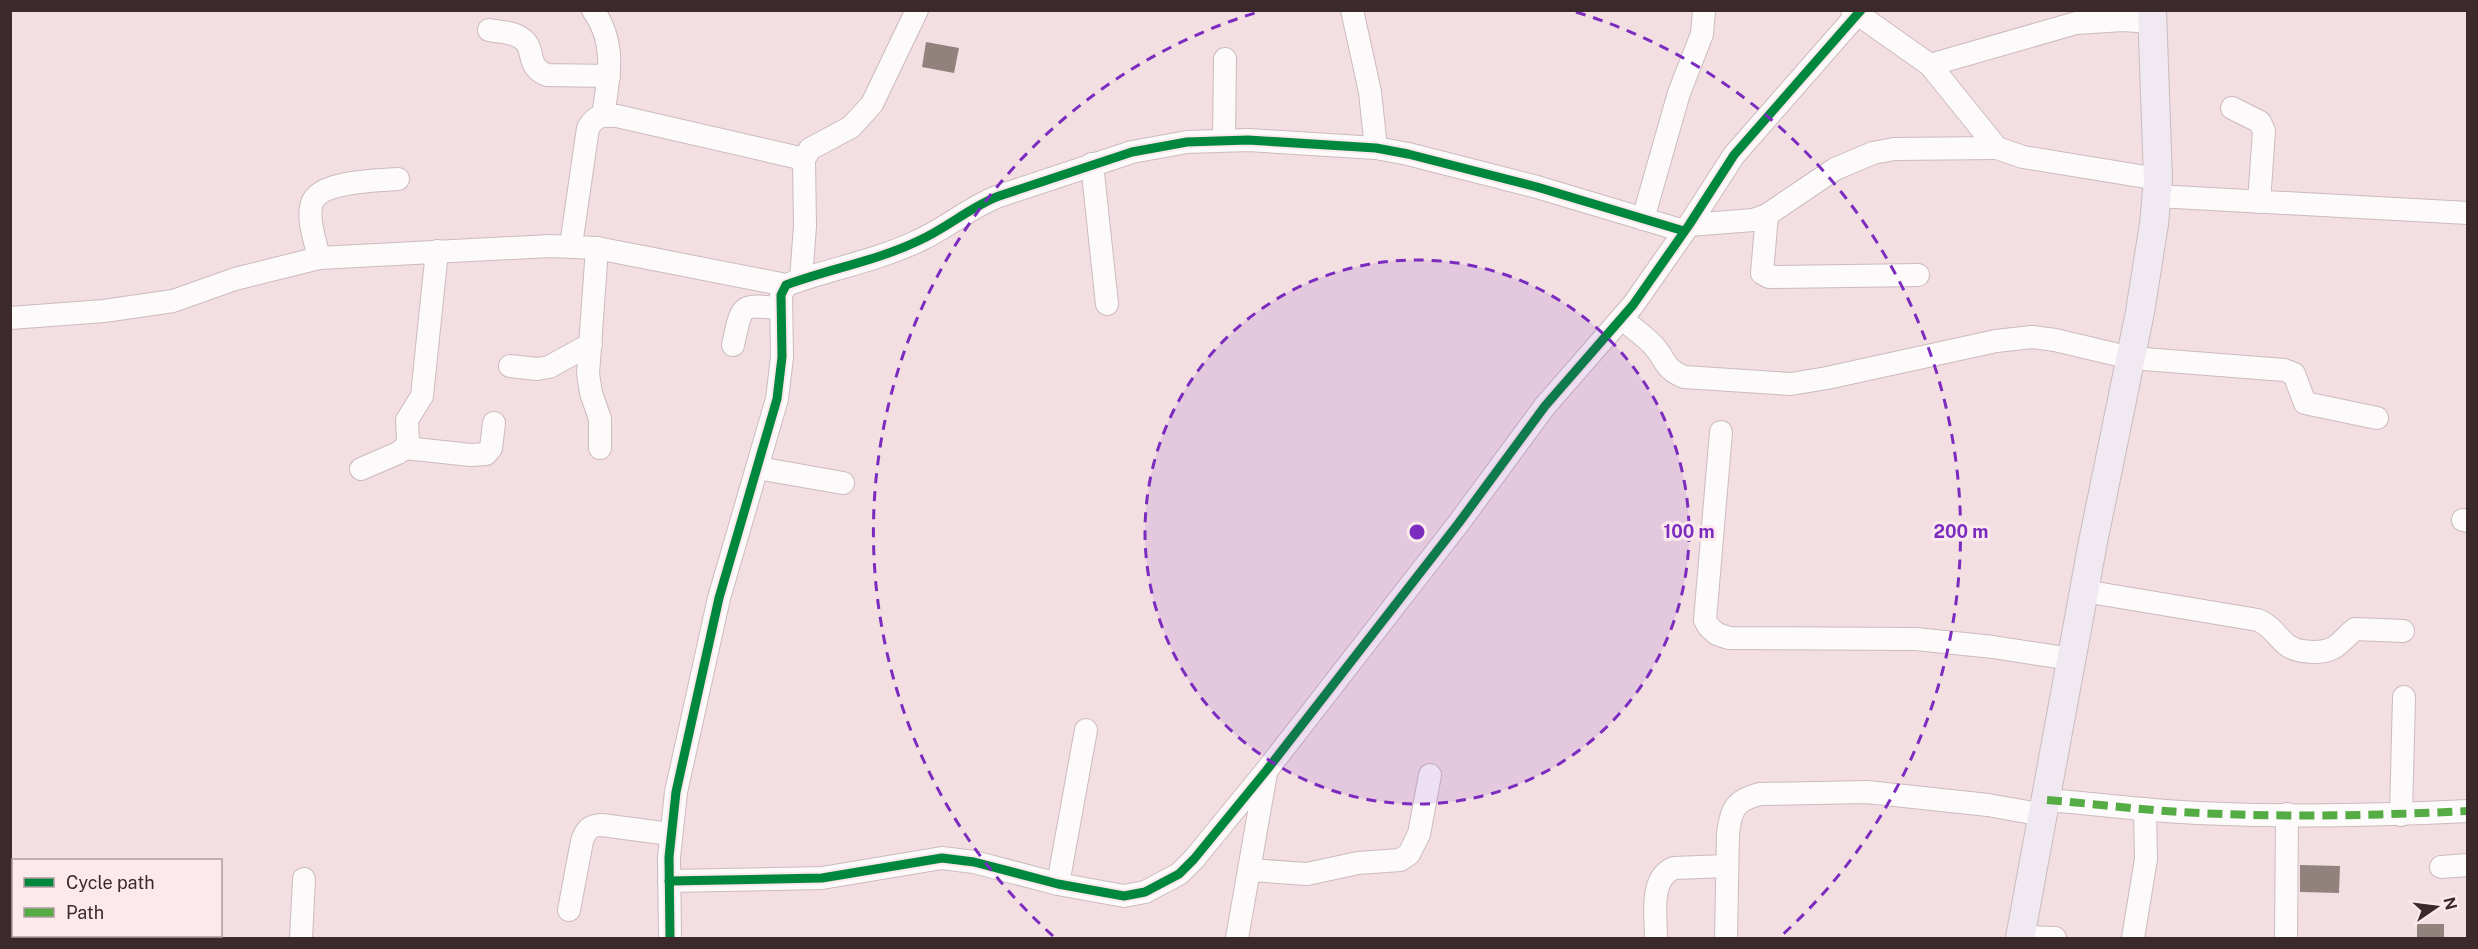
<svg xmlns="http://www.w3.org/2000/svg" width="2478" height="949" viewBox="0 0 2478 949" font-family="'Public Sans',sans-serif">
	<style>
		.building { fill: #92827d }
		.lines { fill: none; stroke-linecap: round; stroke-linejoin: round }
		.minor-casing { stroke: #ccbbbe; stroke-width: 24 }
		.major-casing { stroke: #c8bcbf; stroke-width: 30 }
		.minor { stroke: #fdfafb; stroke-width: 22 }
		.major { stroke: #f0e9f1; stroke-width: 28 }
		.quiet { stroke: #55ab44; stroke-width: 8; stroke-dasharray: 15 8; stroke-linecap: butt }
		.cycleway-casing { stroke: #fce9ec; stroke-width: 13 }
		.cycleway { stroke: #00873e; stroke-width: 9 }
		.ring { fill: none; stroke: #7b2cbf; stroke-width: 3; stroke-dasharray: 10 8 }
		.centre { fill: #7b2cbf; stroke: #fce9ec; stroke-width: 3 }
		.ring-label { font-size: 18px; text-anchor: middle; font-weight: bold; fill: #7b2cbf; stroke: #fce9ec; stroke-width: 6; stroke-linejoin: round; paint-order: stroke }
	</style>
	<rect width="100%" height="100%" fill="#f3dee2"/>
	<g class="building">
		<path d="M926,42l33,6 -5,25 -32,-6z"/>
		<path d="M2300,865l40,1 -1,27 -39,-1z"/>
		<rect x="2417" y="924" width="27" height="15"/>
	</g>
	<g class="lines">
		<defs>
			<g id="minor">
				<path d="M593,10c24,34 16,67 10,105"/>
				<path d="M1352,10l18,82 6,56"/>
				<path d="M1852,10l78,55 67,83 26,9 135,22"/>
				<path d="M489,30c10,2 24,2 32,8 16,10 3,28 26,37l62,1"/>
				<path d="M1930,65l146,-42 47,-3 29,2"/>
				<path d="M2232,108l28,14 4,9 -5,71"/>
				<path d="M1224,140l1,-81"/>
				<path d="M1092,164l15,140"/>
				<path d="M2157,196l311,17"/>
				<path d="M1767,215l-5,58 7,4 149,-2"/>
				<path d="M1643,219l36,-126 23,-59 2,-24"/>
				<path d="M1689,225l64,-5 14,-5 68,-46 38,-16 21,-4 103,-1"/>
				<path d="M571,245l17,-117c8,-13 14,-13 29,-12l187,43"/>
				<path d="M597,248l-9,126 3,19 9,26v29"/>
				<path d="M319,258c-3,-15 -11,-35 -8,-51 3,-27 66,-26 87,-28"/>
				<path d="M801,279l4,-53 -1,-67 6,-10 41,-22 21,-23 45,-94"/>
				<path d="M10,318l94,-7 69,-10 62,-22 84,-21 231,-12 47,2 189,37"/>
				<path d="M1622,319c10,8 21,16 30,25 14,14 11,25 32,33l107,7 36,-6 169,-37 36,-4 23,3 76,18 153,12 10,4 11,29 72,15"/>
				<path d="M733,345c9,-40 6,-42 48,-36"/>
				<path d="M510,366l27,3 12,-2 42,-23"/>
				<path d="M1721,432l-16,188 4,7 8,7 12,4 187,1 77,8 78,12"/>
				<path d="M405,448l66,7 15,-1 5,-6 3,-25"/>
				<path d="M758,468l85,15"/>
				<path d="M361,469l37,-16 7,-5 3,-7 -1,-21 15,-24 15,-145"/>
				<path d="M2463,520l5,1"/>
				<path d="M2084,591l174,29c15,7 18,16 29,25 10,8 35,9 46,3 8,-4 14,-13 22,-19l48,2"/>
				<path d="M2047,800c39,3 79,8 118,11 100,7 202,5 303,0"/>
				<path d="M2401,815l3,-118"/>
				<path d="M2441,867l27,-2"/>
				<path d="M1250,870l57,4 51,-11 42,-3 9,-6 10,-20 11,-59"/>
				<path d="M669,881l153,-3 120,-20 32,4 84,22 66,12 21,-4 34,-18 15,-15 72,-88 192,-247 87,-118 88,-101 56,-80 45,-70 127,-145"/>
				<path d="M1058,884l28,-154"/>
				<path d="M569,910l13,-69c4,-11 8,-16 20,-16l68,9"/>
				<path d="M2020,937l35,1"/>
				<path d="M301,938l3,-59"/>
				<path d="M670,938l-1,-81 7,-65 43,-194 58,-199 5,-42 -1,-62 5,-10c43,-16 90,-24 132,-44 29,-13 52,-34 81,-45l133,-44 55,-10 61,-2 128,8 32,6 129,33 147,44"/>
				<path d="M1237,938l29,-165"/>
				<path d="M1656,938c0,-22 -7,-60 18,-70l53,-2"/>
				<path d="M1726,938l2,-105c3,-25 8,-33 32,-39l107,-2 121,13 56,10"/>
				<path d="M2133,938l13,-79 -1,-50"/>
				<path d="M2286,938l1,-124"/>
			</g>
			<path id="major" d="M2020,938l73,-396 47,-230 14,-88 4,-45 -6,-169"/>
		</defs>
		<use href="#minor" class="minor-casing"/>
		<use href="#major" class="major-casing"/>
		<use href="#minor" class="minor"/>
		<use href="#major" class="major"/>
		<path class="quiet" d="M2047,800c39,3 79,8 118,11 100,7 202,5 303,0"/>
		<defs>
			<g id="cycleway">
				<path d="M669,881l153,-3 120,-20 32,4 84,22 66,12 21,-4 34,-18 15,-15 72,-88 192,-247 87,-118 88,-101 56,-80 45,-70 127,-145"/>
				<path d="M670,938l-1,-81 7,-65 43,-194 58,-199 5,-42 -1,-62 5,-10c43,-16 90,-24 132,-44 29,-13 52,-34 81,-45l133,-44 55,-10 61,-2 128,8 32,6 129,33 147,44"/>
			</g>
		</defs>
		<use href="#cycleway" class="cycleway-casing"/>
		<use href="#cycleway" class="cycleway"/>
	</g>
	<circle cx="1417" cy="532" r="272" fill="#7b2cbf" fill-opacity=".12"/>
	<g class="ring">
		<circle cx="1417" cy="532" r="272"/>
		<path d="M1053 936A544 544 0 0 1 1258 12M1576 12A544 544 0 0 1 1781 936"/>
	</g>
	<circle cx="1417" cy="532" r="9" class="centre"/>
	<g class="ring-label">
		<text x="1689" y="538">100 m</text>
		<text x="1961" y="538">200 m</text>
	</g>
	<rect width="2478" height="949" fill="none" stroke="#3b292c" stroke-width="24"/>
	<rect x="12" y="859" width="210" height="78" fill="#fce9ec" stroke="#af9c9f" stroke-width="1.5"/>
	<rect x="24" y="878" width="30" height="9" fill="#00873e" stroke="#af9c9f" stroke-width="1.5"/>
	<text x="66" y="889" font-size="18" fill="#3b292c">Cycle path</text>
	<rect x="24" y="908" width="30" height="9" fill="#55ab44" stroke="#af9c9f" stroke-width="1.5"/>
	<text x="66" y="919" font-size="18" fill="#3b292c">Path</text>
	<g transform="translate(2436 907) rotate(76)" stroke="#fce9ec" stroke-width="4.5" paint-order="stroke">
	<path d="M0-4.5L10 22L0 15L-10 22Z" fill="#3b292c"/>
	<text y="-9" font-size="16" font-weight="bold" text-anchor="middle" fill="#3b292c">N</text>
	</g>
</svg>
